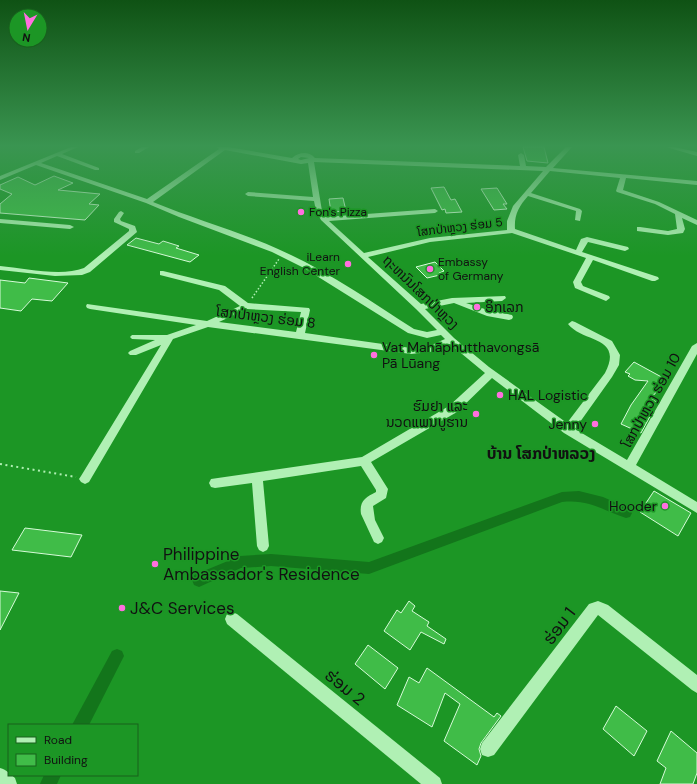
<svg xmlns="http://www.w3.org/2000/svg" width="697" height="784" viewBox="0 0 697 784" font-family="'DM Sans','Noto Sans Lao',sans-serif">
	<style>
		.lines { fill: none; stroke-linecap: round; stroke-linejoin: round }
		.canal { fill: #13751b; fill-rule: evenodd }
		.building { fill: #40bc48; stroke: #d7fbd9 }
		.path-far1 { stroke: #b0f0b4; stroke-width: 1.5; stroke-dasharray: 1.5 2; stroke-linecap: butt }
		.path { stroke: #b0f0b4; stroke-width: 2; stroke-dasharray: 2 3.5; stroke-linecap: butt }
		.minor { fill: #b0f0b4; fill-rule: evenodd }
		.poi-dot { fill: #ff6fdf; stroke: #1c9625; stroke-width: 1.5 }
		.labels { text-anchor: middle; stroke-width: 3; stroke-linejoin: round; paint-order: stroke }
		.far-poi-label { font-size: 12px; fill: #111; stroke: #1c9625; text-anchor: start }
		.far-street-label { font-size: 12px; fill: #111; stroke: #1c9625 }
		.street-label { font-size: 14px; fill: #111; stroke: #1c9625 }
		.poi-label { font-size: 14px; fill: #111; stroke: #1c9625; text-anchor: start }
		.quarter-label { font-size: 16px; font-weight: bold; fill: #111; stroke: #1c9625 }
		.near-poi-label { font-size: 17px; fill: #111; stroke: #1c9625; text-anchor: start }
		.near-street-label { font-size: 17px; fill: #111; stroke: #1c9625 }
	</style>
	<rect width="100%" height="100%" fill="#1c9625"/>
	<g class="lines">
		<g class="canal">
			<path d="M579,491l24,6 27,12 2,4 -2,4 -4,1c-24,-8 -37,-19 -64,-16l-193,72 -98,-8 -30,2 -42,19 -5,-2 -2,-5 2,-5 46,-19 31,-2 98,8 193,-70z"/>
			<path d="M117,649l5,2 2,5 -35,69h-17l40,-74z"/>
			<path d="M44,775h17l-4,9h-17z"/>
		</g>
	</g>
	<g class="building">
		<path d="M523,147h21l4,16 -21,-2z"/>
		<path d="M54,176l19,7 -15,7 42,4 -11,10 10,1 -14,15 -85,-7v-9l12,-10 -12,-5v-4l18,-8 17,8z"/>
		<path d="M444,187l7,13 4,-1 7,13 -16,1 -1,-4 -3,1 -11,-22z"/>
		<path d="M497,188l10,16h-4l4,5 -13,1 -13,-21z"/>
		<path d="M343,198l3,13 -15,1 -2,-13z"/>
		<path d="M136,238l23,6 4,-3 16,5 -3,2 23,7 -9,7 -63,-17z"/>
		<path d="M435,262l9,9 -5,2 1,2 -13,3 -11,-11z"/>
		<path d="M29,278l39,5 -16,18 -20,-2 -11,12 -21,-3v-28l25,3z"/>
		<path d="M634,362l33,18 -16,18 5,3 -5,9 2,1 -12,22 -20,-9 10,-19 17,-24 -13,-1 -7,-4 2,-2 -5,-2z"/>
		<path d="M654,491l37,22 -13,23 -38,-24z"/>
		<path d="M25,528l57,7 -11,22 -59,-7z"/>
		<path d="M0,591l19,2 -19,37z"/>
		<path d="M409,601l6,5 -3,5 17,11 -2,4 19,13 -2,5 -23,-12 -11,18 -26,-19 13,-21 4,3z"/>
		<path d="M368,645l30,23 -13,21 -30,-25z"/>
		<path d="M427,668l67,49 3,-4 4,3 -20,27 -2,6 2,7 -4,9 -33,-24 16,-37 -15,-11 -13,34 -35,-22 12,-28 10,6z"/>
		<path d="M616,706l31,25 -13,25 -31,-27z"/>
		<path d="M671,731l26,22v20l-4,11h-33l6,-16 -9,-7z"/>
	</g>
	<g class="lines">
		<path class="path-far1" d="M252,298l27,-39"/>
		<path class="path" d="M0,464l76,13"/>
		<g class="minor">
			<path d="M71,147h7l-16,7 37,14v2h-4l-38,-14 -16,7 106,36 72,-50 -2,-2h11l64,11c7,-6 17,-7 23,0l205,8 -2,-11 3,-2 3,2 2,11 20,1 20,-20h6l-19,21 144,13v4l-71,-7 -3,12 36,12 38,18v5l-15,-7 3,11 -2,4 -15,2 -31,-4v-4h3l28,4 9,-2 -2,-15 -20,-10 -38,-12 -1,-1 4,-13 -70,-7 -19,22 49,16 2,2 -2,10 -5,-1 1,-9 -48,-15c-9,10 -14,19 -13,33l61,21 5,-11 6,-2 41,10 1,2 -4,2 -37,-9 -6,10 76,25 1,2 -4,2h-3l-59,-21 -12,22 2,4 26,10 1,2 -4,3 -31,-13 -2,-6 13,-24 -74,-25 -82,9 -62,15 53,47 31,-6 53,-2 1,2 -4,3 -36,2 25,8 21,4 1,2 -1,2 -3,1 -22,-4 -33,-13 -29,6 29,29 35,29 78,56 38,-50c19,-37 -22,-30 -37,-49l4,-3 3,1 37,19 8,14 -1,10 -7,12 -37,52 52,31 65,-114 5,-3v11l-61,111 61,37v11l-133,-80 -72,-55 -35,34 -86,50 17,27 -2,9 -13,8 2,14 9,18 -2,4 -4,2 -4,-2 -13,-28c-2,-13 5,-17 15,-22v-2l-15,-24 -98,15 6,65 -2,4 -4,2 -4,-2 -2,-4 -5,-63 -37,5 -4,-1 -2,-4 2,-4 151,-22 87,-51 36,-33 -35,-29 -20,8 -19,2 -203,-27 -35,12 -84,143 -4,2 -4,-2 -2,-3 2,-3 80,-131 -25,10h-6l-2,-2 2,-2 25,-11 -23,-1 -2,-2 2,-2h35l29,-10 -106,-16 -3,-1 -1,-2 1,-2 120,17 33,-15 -21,-16 -59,-15v-4h3l62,15 23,17 61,5 1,2 -5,23 106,15 18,-2 16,-7 -4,-4 -14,3 -19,-5 -104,-65 -32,-16 -93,-35 -33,-14 -110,-38 -36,15v-4zM225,150l76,14 7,-1 5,34 -65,-5 -3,2 3,2 66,5 2,10 5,9 95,89 21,21 -10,2 -13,-3c-44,-28 -88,-59 -136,-80 -40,-18 -84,-30 -125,-47zM301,157l8,1 -8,2 -3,-1zM314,162l229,9 -30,35 -6,15v9l-77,8 -66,15 -35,-32 106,-8 3,-2 -3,-2 -110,8 -3,-6zM247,309l54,3 -5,20 -77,-10z"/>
			<path d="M142,147h7l-10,6h-4v-2z"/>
			<path d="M666,147h8l23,5v4z"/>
			<path d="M121,211l3,2 -4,6 1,2 14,5 2,6 -47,40 -8,3 -27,1 -55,-6v-4c24,2 61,11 84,2l45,-37v-2l-15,-7v-3l5,-7z"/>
			<path d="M0,219l70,6 4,2 -4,2 -70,-6z"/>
			<path d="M598,601l10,4 89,70v18l-5,-3 -94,-75 -104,140 -6,2 -6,-2 -2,-6 2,-6 107,-139z"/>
			<path d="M232,612l5,2 203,164 2,6h-21l-194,-160 -2,-5 2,-5z"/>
			<path d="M0,768c7,2 10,6 15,10l2,6h-17z"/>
		</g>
	</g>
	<linearGradient id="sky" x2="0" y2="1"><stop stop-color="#0f5214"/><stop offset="0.57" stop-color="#3a9551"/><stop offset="1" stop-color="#3a9551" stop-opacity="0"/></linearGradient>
	<rect width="697" height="256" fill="url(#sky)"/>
	<g class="poi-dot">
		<circle cx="301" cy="212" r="4"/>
		<circle cx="348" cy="264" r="4"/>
		<circle cx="430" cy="269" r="4"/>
		<circle cx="477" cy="307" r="4"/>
		<circle cx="374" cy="355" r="4"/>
		<circle cx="500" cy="395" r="4"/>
		<circle cx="476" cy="414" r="4"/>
		<circle cx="595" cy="424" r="4"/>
		<circle cx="665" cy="506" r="4"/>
		<circle cx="155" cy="564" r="4"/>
		<circle cx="122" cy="608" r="4"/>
	</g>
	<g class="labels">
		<g class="far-poi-label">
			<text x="309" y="216">Fon's Pizza</text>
			<text x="340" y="261" text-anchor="end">iLearn<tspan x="340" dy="14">English Center</tspan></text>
			<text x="438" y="266">Embassy<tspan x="438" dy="14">of Germany</tspan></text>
		</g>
		<g class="far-street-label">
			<text transform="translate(460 227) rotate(-7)" y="4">ໂສກປ່າຫຼວງ ຮ່ອມ 5</text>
		</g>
		<g class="street-label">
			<text transform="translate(421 292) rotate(44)" y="5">ຖະຫນົນໂສກປ່າຫຼວງ</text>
			<text transform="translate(266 317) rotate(7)" y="5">ໂສກປ່າຫຼວງ ຮ່ອມ 8</text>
			<text transform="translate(651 400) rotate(-61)" y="5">ໂສກປ່າຫຼວງ ຮ່ອມ 10</text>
		</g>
		<g class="poi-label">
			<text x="485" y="312">ອິກເລກ</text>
			<text x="382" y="352">Vat Mahāphutthavongsā<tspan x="382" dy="16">Pā Lūang</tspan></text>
			<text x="508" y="400">HAL Logistic</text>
			<text x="468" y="411" text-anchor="end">ຮົມຢາ ແລະ<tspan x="468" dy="16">ນວດແພນບູຮານ</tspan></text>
			<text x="587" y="429" text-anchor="end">Jenny</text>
			<text x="657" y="511" text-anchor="end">Hooder</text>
		</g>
		<g class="quarter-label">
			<text x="541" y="459">ບ້ານ ໂສກປ່າຫລວງ</text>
		</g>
		<g class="near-poi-label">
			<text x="163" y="560">Philippine<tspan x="163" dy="20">Ambassador's Residence</tspan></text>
			<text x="130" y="614">J&amp;C Services</text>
		</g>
		<g class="near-street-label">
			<text transform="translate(559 626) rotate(-53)" y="6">ຮ່ອມ 1</text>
			<text transform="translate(345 687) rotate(39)" y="6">ຮ່ອມ 2</text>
		</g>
	</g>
	<rect x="8" y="724" width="130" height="52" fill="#1c9625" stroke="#18611d"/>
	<rect x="16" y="737" width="20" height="6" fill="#b0f0b4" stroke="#18611d"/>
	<text x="44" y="744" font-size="12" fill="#111111">Road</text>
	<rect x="16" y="754" width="20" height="12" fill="#40bc48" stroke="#18611d"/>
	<text x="44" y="764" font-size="12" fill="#111111">Building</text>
	<g transform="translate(28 28) rotate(190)"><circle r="19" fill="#1c9625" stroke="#18611d"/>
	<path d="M0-3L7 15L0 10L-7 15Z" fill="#ff6fdf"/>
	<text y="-6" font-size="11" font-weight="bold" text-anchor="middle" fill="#111111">N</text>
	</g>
</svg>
